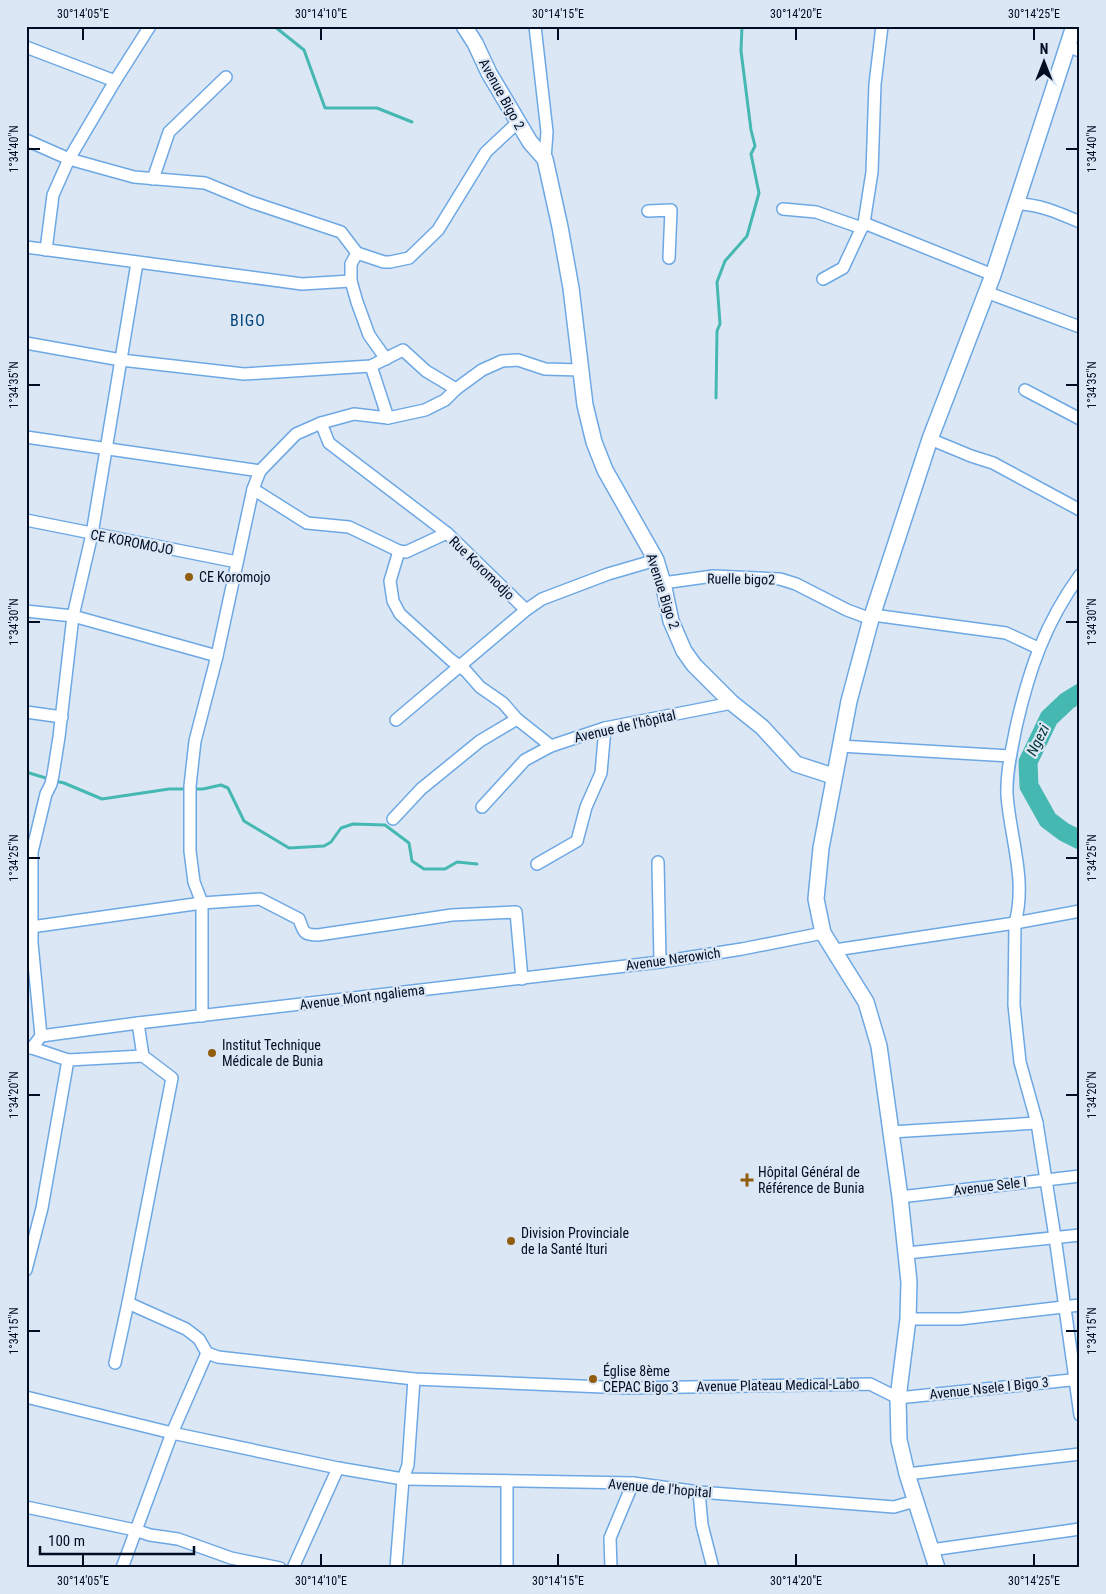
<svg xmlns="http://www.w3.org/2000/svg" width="1106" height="1594" viewBox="0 0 1106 1594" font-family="'Roboto Condensed',sans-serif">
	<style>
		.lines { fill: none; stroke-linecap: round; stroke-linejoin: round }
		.stream { stroke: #46b8b2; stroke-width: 3 }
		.river { stroke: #46b8b2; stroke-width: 19 }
		.minor-casing { stroke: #6da8e4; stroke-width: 14 }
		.tertiary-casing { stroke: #6da8e4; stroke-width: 18 }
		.minor { stroke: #fff; stroke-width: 11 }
		.tertiary { stroke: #fff; stroke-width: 15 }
		.ticks { fill: none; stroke: #000d23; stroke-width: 2 }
		.poi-dot { fill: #915d0f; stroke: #dbe7f4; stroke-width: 2 }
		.labels { text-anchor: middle; stroke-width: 4.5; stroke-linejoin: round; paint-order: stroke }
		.street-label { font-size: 14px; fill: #000d23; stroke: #dbe7f4 }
		.poi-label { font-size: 14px; fill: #000d23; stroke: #dbe7f4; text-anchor: start }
		.water-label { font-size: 15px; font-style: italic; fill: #003735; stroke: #dbe7f4 }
		.quarter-label { font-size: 16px; letter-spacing: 1px; fill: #02447a; stroke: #dbe7f4 }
		.neatline { fill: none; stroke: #000d23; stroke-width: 2 }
		.ticks-label { font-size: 12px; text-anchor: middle; fill: #000d23 }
	</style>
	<rect width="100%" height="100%" fill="#dbe7f4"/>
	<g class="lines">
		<g class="stream">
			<path d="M274,26l30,24 21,58h52l35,14"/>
			<path d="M716,398l1,-67 3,-7 -3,-42 8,-21 22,-25 12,-43 -8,-39 4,-8 -4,-16 -10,-79 1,-25"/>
			<path d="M26,772l23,7"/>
			<path d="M55,781l9,2 38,16 67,-10h18"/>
			<path d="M194,789h9l18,-4 7,3 16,33 45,27 35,-2 7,-4 10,-14 12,-4 32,1 24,18 3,18 12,8h21l12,-7 20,2"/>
		</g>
		<path class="river" d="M1080,693l-13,8 -18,17 -21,44 1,24 19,34 16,12 16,8"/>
		<defs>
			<g id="minor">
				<path d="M535,26l12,106 -2,27"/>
				<path d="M1067,46l13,5"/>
				<path d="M26,47l89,34"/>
				<path d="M26,140l43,19 65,18 71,6 46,19 90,30 16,21 27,9h6l19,-4 29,-28 48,-78 32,-30"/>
				<path d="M153,179l16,-47 57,-55"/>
				<path d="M1017,204c22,0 42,9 63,18"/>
				<path d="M783,209l33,3 46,16"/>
				<path d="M648,211l23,-1 -2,48"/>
				<path d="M864,223l129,52"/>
				<path d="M26,247l276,37 49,-3"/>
				<path d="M46,250l7,-55 16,-36 46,-78 35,-55"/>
				<path d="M357,253l-6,11v17l6,21 12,33 17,24"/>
				<path d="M823,279l20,-11 21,-45 8,-51 3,-88 7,-58"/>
				<path d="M986,292l94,35"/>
				<path d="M26,343l95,17 123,14 127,-8 32,-16 23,21 30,18"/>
				<path d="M371,366l17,52"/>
				<path d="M1025,390l55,29"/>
				<path d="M321,423l8,20 118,90"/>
				<path d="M26,437l234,34"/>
				<path d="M930,439l41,17 22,7 87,47"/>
				<path d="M253,489l54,34 42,4 50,24 7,1 41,-19 79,77"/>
				<path d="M26,520l211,42"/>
				<path d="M399,551l-9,30 3,20 7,13 51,46 15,11 14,16 23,16 14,16 34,27"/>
				<path d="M1080,575c-35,48 -51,95 -64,152 -4,22 -10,45 -9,68 3,42 20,85 8,128l-1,82 6,57 17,61 18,114 25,178"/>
				<path d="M663,583l50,-7 67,3 16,5 51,26 24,9"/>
				<path d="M26,611l47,5 144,40"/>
				<path d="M873,615l133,18 32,15"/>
				<path d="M26,712l36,5"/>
				<path d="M396,720l130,-110 16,-11 66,-25 48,-14"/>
				<path d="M840,746l170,10"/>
				<path d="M482,807l43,-47 26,-14 54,-18 127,-25"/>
				<path d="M393,819l28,-30 59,-48 37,-22"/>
				<path d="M658,862l2,100"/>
				<path d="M537,864l40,-23 9,-34 15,-34 4,-45"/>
				<path d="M31,927l171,-24 58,-4 39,20c5,13 4,16 19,16l134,-20 64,-3 6,67"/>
				<path d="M835,950l180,-27 65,-12"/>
				<path d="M202,1016v-113l-8,-21 -4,-31v-65l5,-45 22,-85 36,-167 7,-18 36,-37 25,-11 33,-9 34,4 37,-8 20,-10 11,-11 26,-19 20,-9 16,-1 27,9 35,1"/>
				<path d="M41,1036l-9,-93v-91l14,-58 5,-10 2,-9 6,-38 14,-121 19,-82 45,-271"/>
				<path d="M26,1048h6l9,-12 97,-13 522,-61 82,-13 81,-16"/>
				<path d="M32,1048l36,12 75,-4"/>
				<path d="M891,1132l146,-9"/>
				<path d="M900,1197l180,-21"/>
				<path d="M907,1253l173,-18"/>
				<path d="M26,1270l16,-62 26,-148"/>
				<path d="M128,1303l58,26 13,10 8,14 11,4 196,22 213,9 243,-4 28,14 182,-19"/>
				<path d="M908,1319h52l120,-14"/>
				<path d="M115,1363l13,-60 44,-225 -29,-22 -5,-33"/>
				<path d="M26,1397l146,36 166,35 65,11 230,4 66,9 195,15 21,-6"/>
				<path d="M907,1474l173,-20"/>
				<path d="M699,1492l3,33 11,43"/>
				<path d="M26,1507l109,23 15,5 28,4 53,19 49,10"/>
				<path d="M931,1550l149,-21"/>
				<path d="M122,1568l50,-135 35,-80"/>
				<path d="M293,1568l45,-100"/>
				<path d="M396,1568l7,-89 5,-14 6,-86"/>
				<path d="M507,1568v-87"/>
				<path d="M611,1568l-1,-30 23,-55"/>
			</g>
			<g id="tertiary">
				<path d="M464,26l11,17 14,30 41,69 15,17 15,68 11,61 14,117 9,37 11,28 51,90 7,23 8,38 13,30 10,14 38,38 30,24 34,37 37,12"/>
				<path d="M937,1568l-30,-94 -8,-34 -1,-42 10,-79 1,-37 -9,-85 -21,-151 -13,-44 -43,-69 -7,-34 5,-51 28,-147 22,-82 59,-180 63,-164 81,-249"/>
			</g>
		</defs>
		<use href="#minor" class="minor-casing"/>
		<use href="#tertiary" class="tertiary-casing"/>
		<use href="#minor" class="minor"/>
		<use href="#tertiary" class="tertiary"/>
	</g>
	<path class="ticks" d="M83,28v12M321,28v12M558,28v12M796,28v12M1034,28v12M28,149h12M1066,149h12M28,385h12M1066,385h12M28,622h12M1066,622h12M28,858h12M1066,858h12M28,1095h12M1066,1095h12M28,1331h12M1066,1331h12M83,1554v12M321,1554v12M558,1554v12M796,1554v12M1034,1554v12"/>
	<g class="poi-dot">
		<circle cx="189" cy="577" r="5"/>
		<circle cx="212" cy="1053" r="5"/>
		<path d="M744.5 1172.5h5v5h5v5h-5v5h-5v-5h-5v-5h5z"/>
		<circle cx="511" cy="1241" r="5"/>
		<circle cx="593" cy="1379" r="5"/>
	</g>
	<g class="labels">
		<g class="street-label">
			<text transform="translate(502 94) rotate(61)" y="5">Avenue Bigo 2</text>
			<text transform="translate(132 542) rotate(11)" y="5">CE KOROMOJO</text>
			<text transform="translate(482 568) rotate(44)" y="5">Rue Koromodjo</text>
			<text transform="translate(741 579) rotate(1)" y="5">Ruelle bigo2</text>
			<text transform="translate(663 591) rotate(72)" y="5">Avenue Bigo 2</text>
			<text transform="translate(625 726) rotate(-13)" y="5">Avenue de l'hôpital</text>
			<text transform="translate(673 959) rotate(-8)" y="5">Avenue Nerowich</text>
			<text transform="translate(362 997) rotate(-7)" y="5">Avenue Mont ngaliema</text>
			<text transform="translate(990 1186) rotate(-7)" y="5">Avenue Sele I</text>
			<text transform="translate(778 1385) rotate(-1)" y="5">Avenue Plateau Medical-Labo</text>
			<text transform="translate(989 1388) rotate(-6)" y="5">Avenue Nsele I Bigo 3</text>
			<text transform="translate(660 1488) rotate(5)" y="5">Avenue de l'hopital</text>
		</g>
		<g class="poi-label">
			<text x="199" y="582">CE Koromojo</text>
			<text x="222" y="1050">Institut Technique<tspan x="222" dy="16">Médicale de Bunia</tspan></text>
			<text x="758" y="1177">Hôpital Général de<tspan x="758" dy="16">Référence de Bunia</tspan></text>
			<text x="521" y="1238">Division Provinciale<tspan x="521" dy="16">de la Santé Ituri</tspan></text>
			<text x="603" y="1376">Église 8ème<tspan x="603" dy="16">CEPAC Bigo 3</tspan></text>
		</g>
		<g class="water-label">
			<text transform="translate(1038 740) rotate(-64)" y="5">Ngezi</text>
		</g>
		<g class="quarter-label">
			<text x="248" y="326">BIGO</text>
		</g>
	</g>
	<rect width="1106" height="1594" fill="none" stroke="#dbe7f4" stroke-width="55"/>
	<g transform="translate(1044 62)" stroke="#dbe7f4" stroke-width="4" paint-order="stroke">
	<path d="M0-4L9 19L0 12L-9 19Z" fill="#000d23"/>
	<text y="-8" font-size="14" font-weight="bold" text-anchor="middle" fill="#000d23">N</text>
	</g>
	<path d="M40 1546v8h154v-8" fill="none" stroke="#000d23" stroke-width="2.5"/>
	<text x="48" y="1546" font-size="15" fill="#000d23" stroke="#dbe7f4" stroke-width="4" paint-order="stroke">100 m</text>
	<rect x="28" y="28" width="1050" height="1538" class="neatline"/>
	<g class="ticks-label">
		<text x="83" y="18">30°14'05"E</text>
		<text x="321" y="18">30°14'10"E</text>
		<text x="558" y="18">30°14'15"E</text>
		<text x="796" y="18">30°14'20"E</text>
		<text x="1034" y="18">30°14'25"E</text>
		<text transform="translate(14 149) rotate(-90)" y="4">1°34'40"N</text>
		<text transform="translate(1092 149) rotate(-90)" y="4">1°34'40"N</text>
		<text transform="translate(14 385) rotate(-90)" y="4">1°34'35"N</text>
		<text transform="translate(1092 385) rotate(-90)" y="4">1°34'35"N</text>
		<text transform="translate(14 622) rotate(-90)" y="4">1°34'30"N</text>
		<text transform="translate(1092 622) rotate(-90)" y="4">1°34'30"N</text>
		<text transform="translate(14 858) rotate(-90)" y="4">1°34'25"N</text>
		<text transform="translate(1092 858) rotate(-90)" y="4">1°34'25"N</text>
		<text transform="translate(14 1095) rotate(-90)" y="4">1°34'20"N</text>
		<text transform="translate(1092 1095) rotate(-90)" y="4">1°34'20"N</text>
		<text transform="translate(14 1331) rotate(-90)" y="4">1°34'15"N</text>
		<text transform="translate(1092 1331) rotate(-90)" y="4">1°34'15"N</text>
		<text x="83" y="1585">30°14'05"E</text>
		<text x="321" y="1585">30°14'10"E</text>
		<text x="558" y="1585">30°14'15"E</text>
		<text x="796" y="1585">30°14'20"E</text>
		<text x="1034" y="1585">30°14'25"E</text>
	</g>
</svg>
